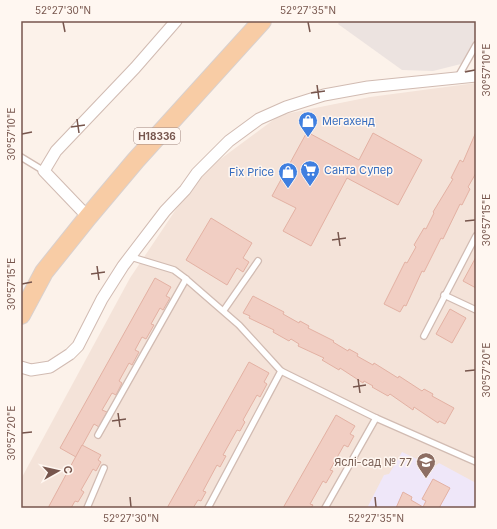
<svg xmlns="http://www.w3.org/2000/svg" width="497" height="529" viewBox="0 0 497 529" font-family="Inter,sans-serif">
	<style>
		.residential { fill: #f4e3d9 }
		.industrial { fill: #ece3e0 }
		.education { fill: #efe7f9 }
		.building { fill: #f1cec3; stroke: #e3b1a3 }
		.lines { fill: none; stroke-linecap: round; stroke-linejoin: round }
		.lane-casing { stroke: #d1bbb2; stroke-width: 8 }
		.street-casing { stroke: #d1bbb2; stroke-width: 13 }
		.primary-casing { stroke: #d9d0cd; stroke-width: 20 }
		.lane { stroke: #fff; stroke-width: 5.5 }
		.street { stroke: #fff; stroke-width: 11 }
		.primary { stroke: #f8cca5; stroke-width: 18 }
		.ticks { fill: none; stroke: #77564d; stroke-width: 1.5 }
		.labels { text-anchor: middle; stroke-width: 3; stroke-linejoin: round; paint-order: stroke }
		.shield { fill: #fff7f1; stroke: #a0867e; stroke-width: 1 }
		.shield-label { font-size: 10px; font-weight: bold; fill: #77564d }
		.shop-label { font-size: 11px; fill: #366cbe; stroke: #fff7f1; text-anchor: start }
		.education-label { font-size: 11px; fill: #785e54; stroke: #fff7f1; text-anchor: end }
		.neatline { fill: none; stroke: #77564d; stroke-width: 1.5 }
		.ticks-label { font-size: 10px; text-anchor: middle; fill: #77564d }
	</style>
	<rect width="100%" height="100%" fill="#fcf2ea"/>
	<path class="residential" d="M476,83v425h-455v-29l109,-201 69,-103 81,-60 90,-18z"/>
	<path class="industrial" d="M340,21h136v17l-15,26 -28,7 -31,-1 -64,-46z"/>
	<path class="education" d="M402,452l32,15 5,-4 37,20v25h-109l17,-33 5,-1z"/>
	<g class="building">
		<path d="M307,132l52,28 14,-27 49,27 -24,45 -51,-27 -36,68 -28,-15 13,-23 -24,-12z"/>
		<path d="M476,132v41l-8,14 2,2 -8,16 -2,-1 -17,35 -2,-1 -17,34 -2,-1 -16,35 -2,-1 -4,7 -16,-8 21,-42 2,1 9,-16 -2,-2 10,-17 2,1 8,-16 -1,-1 20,-33 -2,-1 9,-18 3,2z"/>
		<path d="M211,218l41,25 -9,15 6,4 -6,10 -6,-4 -10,17 -41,-25z"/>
		<path d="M476,257v31l-13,-7z"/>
		<path d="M155,278l16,9 -5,9 4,2 -7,12 -3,-2 -9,16 3,1 -8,14 -4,-2 -7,13 4,2 -7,13 -3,-2 -10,18 3,2 -6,12 -4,-2 -10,17 5,2 -8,15 -5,-3 -18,33 -16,-9z"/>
		<path d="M253,296l31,16 -1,2 16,9 1,-2 9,5 -1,2 26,13 -1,1 15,9 1,-2 9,5 -1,2 16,9 1,-2 24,15 1,-2 23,15 2,-2 9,5 -1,2 22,12 -9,16 -6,-3 -1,2 -24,-16 -1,3 -23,-16 -2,2 -16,-9 1,-1 -9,-5 -1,2 -23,-15 -1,2 -17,-10 2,-2 -26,-12 1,-2 -8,-5 -2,2 -16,-9 1,-2 -25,-12 1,-2 -7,-3z"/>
		<path d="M450,309l16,9 -14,25 -16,-9z"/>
		<path d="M249,362l20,11 -5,9 3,2 -7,13 -3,-2 -14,25 2,2 -5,9 -3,-1 -14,25 3,1 -6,11 -3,-2 -14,26 3,1 -5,9 -3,-1 -5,8h-26z"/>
		<path d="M336,415l19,11 -5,8 4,2 -6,11 -4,-2 -14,25 3,1 -7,12 -3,-2 -13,23 3,1 -2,3h-28z"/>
		<path d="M82,445l19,10 -3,5 3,2 -5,9 -3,-2 -12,21 3,2 -6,10 -3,-1 -4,7h-23z"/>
		<path d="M433,479l17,9 -11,20h-43l7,-16 9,5 -1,3 12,7 3,-6 -4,-2z"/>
	</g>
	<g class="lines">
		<defs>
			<g id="lane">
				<path d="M458,77l18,-32"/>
				<path d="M21,157l23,14"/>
				<path d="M131,257l43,13 12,9 53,46 42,46 95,47 100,44"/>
				<path d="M444,295l32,15"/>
				<path d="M224,310l34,-49"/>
				<path d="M424,336l52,-100"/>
				<path d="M98,435l88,-156"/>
				<path d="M87,508l17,-40"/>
				<path d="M208,508l73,-137"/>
				<path d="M325,508l51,-90"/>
			</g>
			<g id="street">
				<path d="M88,217l-44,-46 12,-20 79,-83 41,-47"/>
				<path d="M21,367l10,3 19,-3 20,-13 8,-8 24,-47 21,-33 42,-55 20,-21 12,-17 32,-32 30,-22 27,-12 38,-12 44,-8 108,-11"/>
			</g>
			<path id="primary" d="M21,315l23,-43 44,-55 48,-57 126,-139"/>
		</defs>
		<use href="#lane" class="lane-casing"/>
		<use href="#street" class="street-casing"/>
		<use href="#primary" class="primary-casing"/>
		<use href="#lane" class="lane"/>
		<use href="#street" class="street"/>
		<use href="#primary" class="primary"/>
	</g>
	<path class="ticks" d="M63,22l2,10M308,22l2,10M465,72l10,-2M317,85l2,14M311,93l14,-2M77,119l2,14M71,127l14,-2M22,134l10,-2M465,221l10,-1M338,232l2,14M332,240l14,-2M97,266l2,14M91,274l14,-2M22,284l10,-2M465,371l10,-1M358,379l2,14M353,387l13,-2M118,413l2,14M112,421l14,-2M22,433l10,-1M130,497l1,10M375,497l1,10"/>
	<defs>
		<symbol id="shop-pin" viewBox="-11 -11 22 30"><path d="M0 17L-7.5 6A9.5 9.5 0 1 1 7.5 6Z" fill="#3f7fe0" stroke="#fff7f1"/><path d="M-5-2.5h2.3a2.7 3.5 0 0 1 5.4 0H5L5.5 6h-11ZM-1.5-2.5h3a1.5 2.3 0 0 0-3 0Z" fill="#fff"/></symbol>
		<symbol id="supermarket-pin" viewBox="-11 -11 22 30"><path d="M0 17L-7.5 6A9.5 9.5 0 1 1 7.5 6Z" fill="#3f7fe0" stroke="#fff7f1"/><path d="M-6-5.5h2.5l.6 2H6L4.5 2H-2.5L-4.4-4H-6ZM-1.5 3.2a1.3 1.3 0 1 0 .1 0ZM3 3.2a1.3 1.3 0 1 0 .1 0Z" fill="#fff"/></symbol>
		<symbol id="school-pin" viewBox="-11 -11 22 30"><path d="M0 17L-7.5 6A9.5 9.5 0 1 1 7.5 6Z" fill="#8d6e63" stroke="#fff7f1"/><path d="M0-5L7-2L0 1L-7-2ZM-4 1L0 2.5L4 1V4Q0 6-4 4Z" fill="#fff"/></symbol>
	</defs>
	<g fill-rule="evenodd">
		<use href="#shop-pin" x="297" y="110" width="22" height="30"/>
		<use href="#supermarket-pin" x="299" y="159" width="22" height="30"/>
		<use href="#shop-pin" x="277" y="161" width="22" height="30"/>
		<use href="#school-pin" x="415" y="451" width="22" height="30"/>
	</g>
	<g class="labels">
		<rect class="shield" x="134" y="128" width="46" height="16" rx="3"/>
		<g class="shield-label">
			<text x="157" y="140">Н18336</text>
		</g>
		<g class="shop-label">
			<text x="322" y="125">Мегахенд</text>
			<text x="324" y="174">Санта Супер</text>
			<text x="274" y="176" text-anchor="end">Fix Price</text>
		</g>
		<g class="education-label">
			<text x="412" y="466">Яслі-сад № 77</text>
		</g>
	</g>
	<rect width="497" height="529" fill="none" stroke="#fff7f1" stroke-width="44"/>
	<g transform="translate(58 471) rotate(82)" stroke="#fff7f1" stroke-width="3" paint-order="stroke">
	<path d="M0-3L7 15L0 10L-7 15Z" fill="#77564d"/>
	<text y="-6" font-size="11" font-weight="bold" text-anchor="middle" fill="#77564d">С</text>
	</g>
	<rect x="22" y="22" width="453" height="485" class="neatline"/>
	<g class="ticks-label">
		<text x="63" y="14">52°27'30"N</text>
		<text x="308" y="14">52°27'35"N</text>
		<text transform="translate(486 70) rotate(-90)" y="4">30°57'10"E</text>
		<text transform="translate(11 134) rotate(-90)" y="4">30°57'10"E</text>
		<text transform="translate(486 220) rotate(-90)" y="4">30°57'15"E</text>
		<text transform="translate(11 284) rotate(-90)" y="4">30°57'15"E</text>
		<text transform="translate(486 370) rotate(-90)" y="4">30°57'20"E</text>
		<text transform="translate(11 433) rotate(-90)" y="4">30°57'20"E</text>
		<text x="131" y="522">52°27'30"N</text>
		<text x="376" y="522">52°27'35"N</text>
	</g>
</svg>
